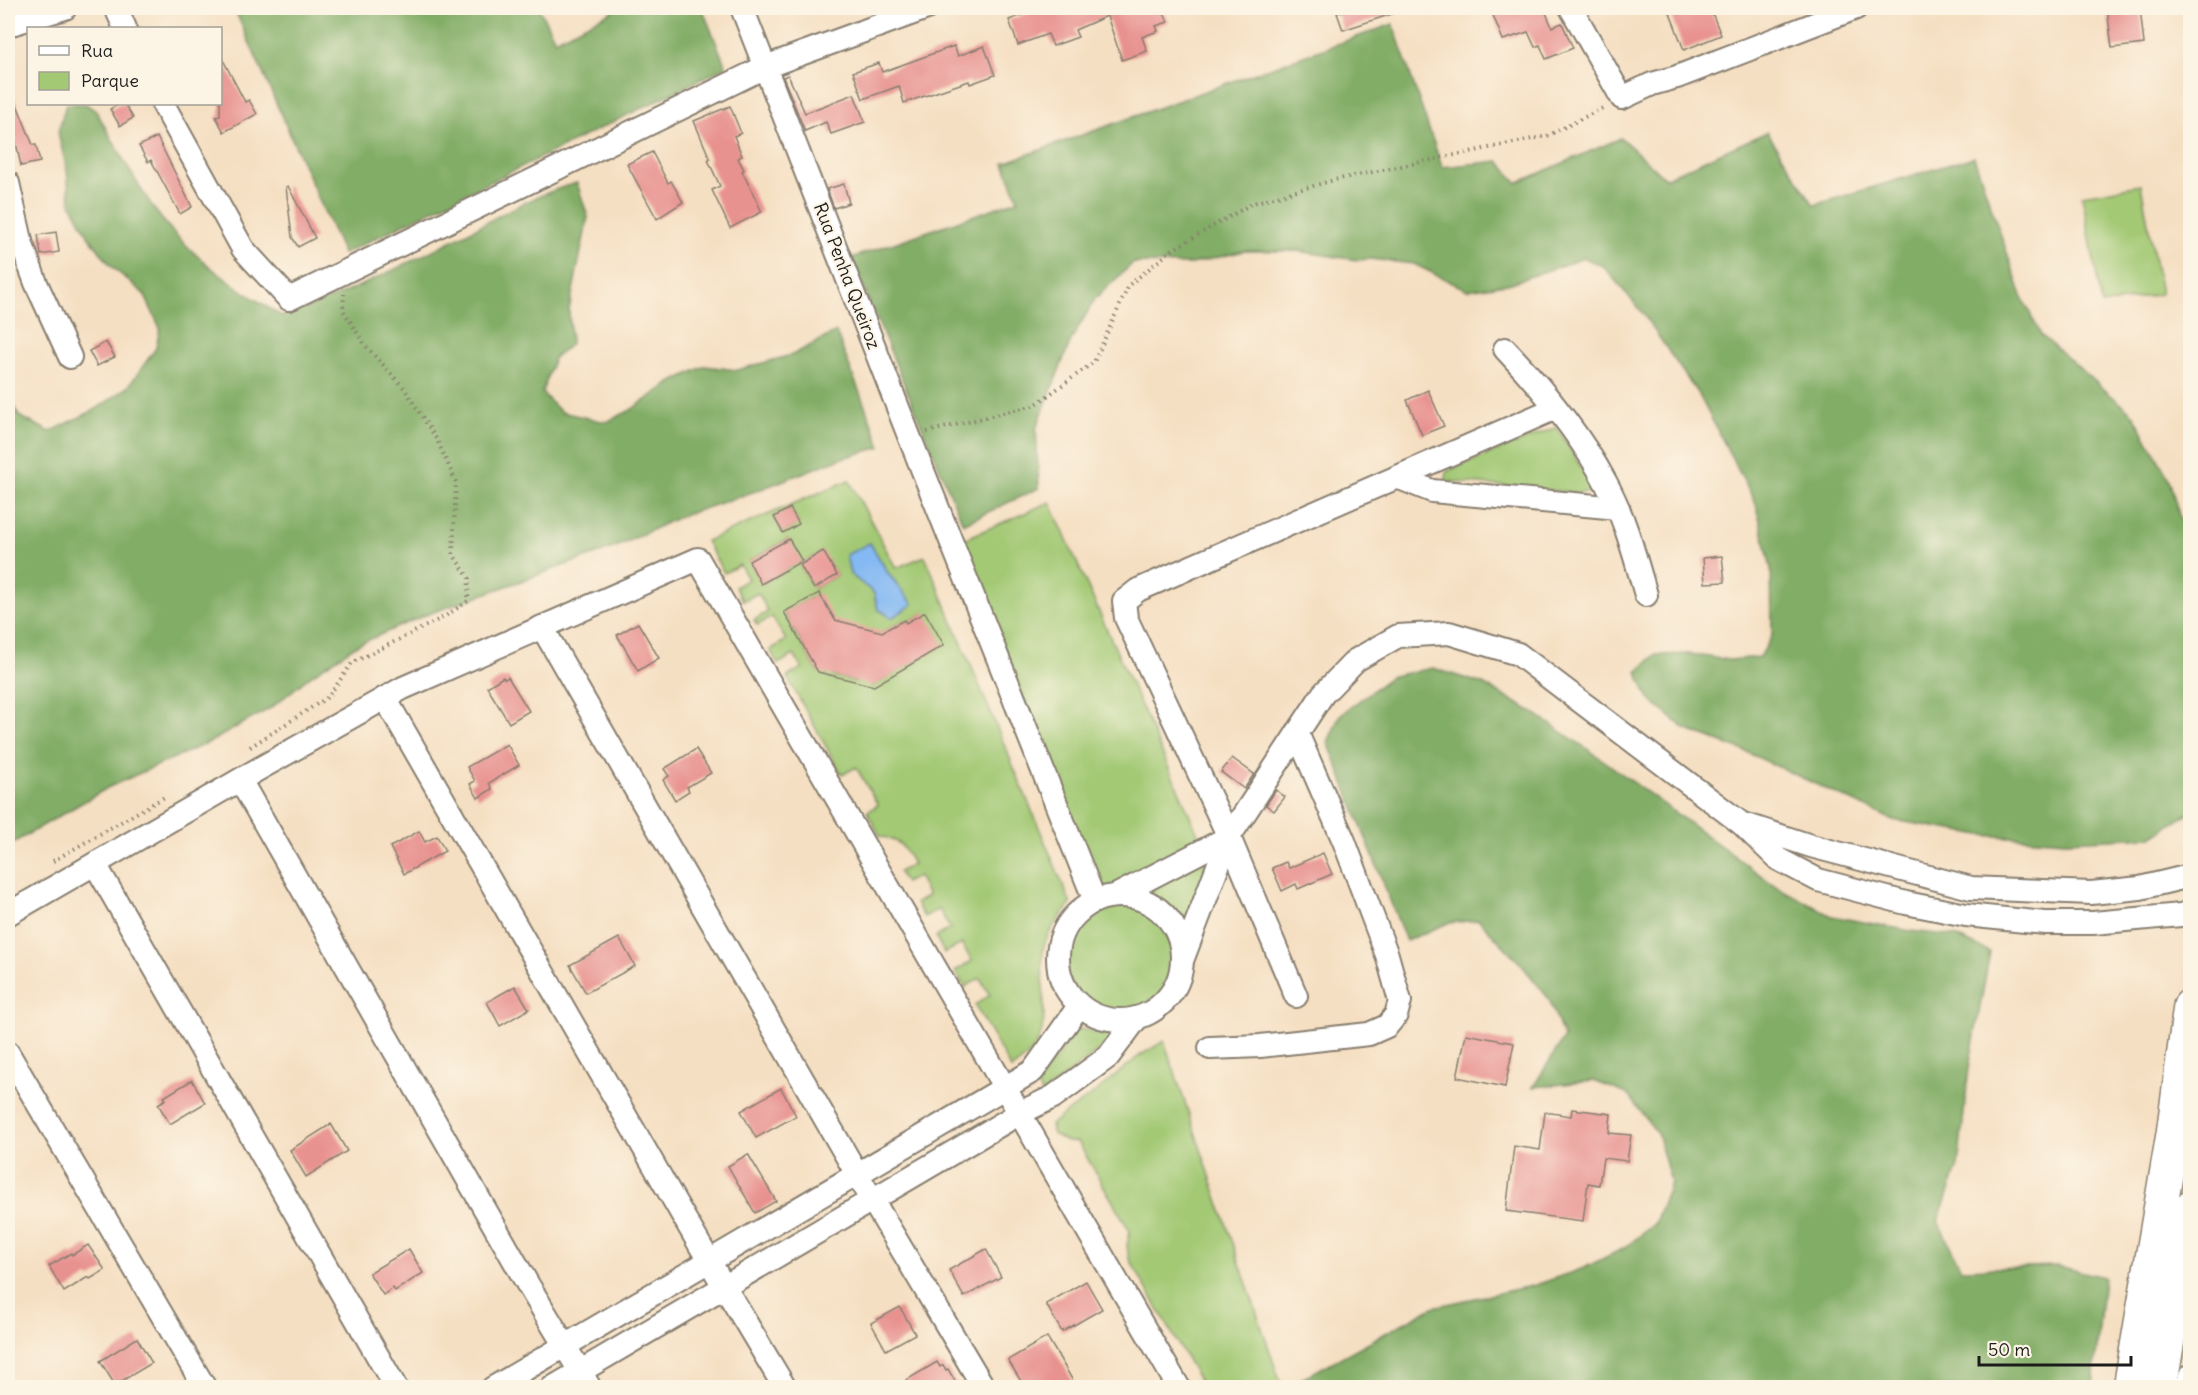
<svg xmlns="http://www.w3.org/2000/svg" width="2198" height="1395" viewBox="0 0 2198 1395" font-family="Delius,sans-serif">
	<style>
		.green { fill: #a3c974; stroke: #607248; stroke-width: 1.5; fill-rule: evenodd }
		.forest { fill: #82ad66; stroke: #4f6441; stroke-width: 1.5 }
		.water { fill: #85b9f3; stroke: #506a88; stroke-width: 1.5 }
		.building { fill: #e89290 }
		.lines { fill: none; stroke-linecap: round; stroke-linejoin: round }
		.street-casing { stroke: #887e6f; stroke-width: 26 }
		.primary-casing { stroke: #887e6f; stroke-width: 36 }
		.path { stroke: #887e6f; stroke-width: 4; stroke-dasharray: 1.5 4.5; stroke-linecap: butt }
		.street { stroke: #fff; stroke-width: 22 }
		.primary { stroke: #fff; stroke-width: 33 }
		.labels { text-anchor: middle; stroke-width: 4.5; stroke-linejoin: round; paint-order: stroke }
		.street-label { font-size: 18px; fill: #1c1c1c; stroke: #fcf5e5 }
	</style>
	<rect width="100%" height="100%" fill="#fcf5e5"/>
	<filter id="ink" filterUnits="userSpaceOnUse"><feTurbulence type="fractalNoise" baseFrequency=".0167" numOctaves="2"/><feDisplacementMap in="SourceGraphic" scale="12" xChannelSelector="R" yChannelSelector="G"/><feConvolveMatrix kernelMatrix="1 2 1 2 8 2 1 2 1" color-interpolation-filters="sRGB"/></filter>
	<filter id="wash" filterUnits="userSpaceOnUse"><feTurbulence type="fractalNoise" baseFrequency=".008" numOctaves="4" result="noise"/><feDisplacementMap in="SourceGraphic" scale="24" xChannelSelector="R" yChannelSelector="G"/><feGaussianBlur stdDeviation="1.35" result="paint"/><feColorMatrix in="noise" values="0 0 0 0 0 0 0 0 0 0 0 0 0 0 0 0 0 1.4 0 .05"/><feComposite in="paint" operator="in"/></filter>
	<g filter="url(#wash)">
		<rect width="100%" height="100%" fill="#f5dfc2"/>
		<g class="green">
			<path d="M2141,185l20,109 -59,11 -20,-110z"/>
			<path d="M1557,427l38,64 -15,2 -134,-12 1,-10z"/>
			<path d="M849,480l47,88 29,-12 146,348c-11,13 -26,30 -28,47 -5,46 18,88 -32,118l-36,-64 15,-10 -10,-17 -15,9 -10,-16 17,-10 -10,-17 -18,9 -8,-16 14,-8 -11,-20 -15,8 -8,-14 12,-7 -10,-20 -13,7 -6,-11 14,-8c-10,-18 -11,-23 -33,-28l-13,-24 11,-7 -22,-38 -14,8 -55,-98 15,-9 -8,-13 -16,9 -8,-14 16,-10 -14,-23 -15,8 -3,-5 14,-8 -10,-19 -15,8 -8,-14 13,-8 -8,-14 -16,8 -18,-32zM790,508l9,16 -16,9 -9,-16zM788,539l13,22 -39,23 -13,-23zM869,543l19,30 -10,36 -4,-16zM822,552l15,23 -23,14 -14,-24zM815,595l28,40 26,5 35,-20 2,3 18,-10 19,32 -71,42 -10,-17 -6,12 -23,-6 3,-11 -3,-1 -15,8 -34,-59z"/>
			<path d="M1050,502l150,336 -100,59 -140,-356z"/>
			<path d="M1213,852l-23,68 -9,2 -33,-26 2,-13z"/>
			<circle cx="1120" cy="958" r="55"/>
			<path d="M1081,1029l25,6 6,5 -70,54 -5,-9c5,-16 21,-25 28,-39 4,-7 4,-11 10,-16z"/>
			<path d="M1164,1041l118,346h-79l-74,-129 -2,-12 3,-15 -52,-89h-11l-14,-8 -3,-9 48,-35 41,-34z"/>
		</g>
		<g class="forest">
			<path d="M234,8h305l16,32 64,-32h83l24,59 -383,187z"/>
			<path d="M1393,24l49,143 57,-6 18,22 104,-45 44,40 102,-46 47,73 160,-48 49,142 18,36 93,80 35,64 12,43 9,18v272l-38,25 -86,4 -85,-6 -88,-15 -149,-69 -59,-22 -36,-30 -12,-27 18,-17 34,-1 41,6 30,-3 12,-21 -1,-68 -15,-64 -56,-107 -59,-86 -38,-45 -19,-8 -76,26 -41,6 -53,-26 -44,-5 -13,1 -59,-9h-54l-53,13 -58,-1 -38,36 -24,41 -35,89 3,59 -76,36 -112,-266 167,-58 -14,-37z"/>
			<path d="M66,104h20l10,7c21,36 40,74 65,107 33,41 76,71 121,98 64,-20 123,-52 183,-82 37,-20 71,-40 112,-51l11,34 -19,93 2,34 -17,14 -12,35 19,19 45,10 23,-11 43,-29 33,-16 32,4 55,-15 44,-23 45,115 -45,13 -80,31 -77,26 -63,30 -193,69 -66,29 -44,29 -42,34 -59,33 -103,46 -101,59v-452l11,22 31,16 46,-23 32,-22 28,-39 4,-20 -16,-34 -33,-28 -22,-29 -19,-35 -3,-31 -9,-39z"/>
			<path d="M1433,668l50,16 46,26 63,42 185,135 55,29 79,15 43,5 36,16 -21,116 -11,98 -20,55 23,48 97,-3 46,11 -11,110h-806l146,-80 103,-22 48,-17 42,-21 29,-24 16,-41 -14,-49 -30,-39 -33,-13 -61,6 31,-49 -15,-39 -29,-36 -41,-43 -31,3 -42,18 -78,-199 12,-27 52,-39z"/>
		</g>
		<path class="water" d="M870,543l18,30 25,31 -21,14 -14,-9 -4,-16 -24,-19 -4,-19z"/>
		<g id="blocks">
			<g class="building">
				<path d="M1041,8h121l6,14 -12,4 2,5 -16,6 5,14 -25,9 -15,-44 -32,14 3,7 -25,9 -5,-12 -30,11 -9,-25z"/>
				<path d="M1354,8h47v3l-58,19 -6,-17z"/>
				<path d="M1490,8h54l8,19 10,-4 11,25 -27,11 -6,-14 -5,2 -7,-15 -25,8z"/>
				<path d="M1683,8h27l11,27 -37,15 -14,-37z"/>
				<path d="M2107,8h33l4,36 -32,4z"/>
				<path d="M954,46l4,10 26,-10 11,29 -25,9 -1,-3 -65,22 -5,-17 -36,13 -10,-27 26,-9 3,9z"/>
				<path d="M220,54l25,48 4,-2 8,14 -33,18 -8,-15 4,-2z"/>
				<path d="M788,75l17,38 49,-19 11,28 -34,12 -5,-12 -21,9 -22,-54z"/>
				<path d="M16,102l17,43h3l4,17 -19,4 -13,-61z"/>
				<path d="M119,104h6l8,14 -13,8 -10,-17z"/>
				<path d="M730,106l11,27 -7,3 8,20 -4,2 6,12 -2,1 20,41 -32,16 -18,-38 8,-4 -12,-26 2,-1 -16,-38z"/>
				<path d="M157,137l35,70 -12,7 -29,-54 -3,2 -9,-16z"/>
				<path d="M652,152l16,31 3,-2 12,21 -26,17 -30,-55z"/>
				<path d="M844,184l5,19 -15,5 -7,-19z"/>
				<path d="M288,186l27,52 -17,9 -6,-10 -6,-50z"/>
				<path d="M56,232l3,20 -18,3 -3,-20z"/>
				<path d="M106,342l9,15 -18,9 -8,-15z"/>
				<path d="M1428,390l16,36 -22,9 -15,-35z"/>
				<path d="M790,508l9,16 -16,9 -9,-16z"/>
				<path d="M789,539l13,22 -41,23 -12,-23z"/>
				<path d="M823,551l14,24 -23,14 -14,-24z"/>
				<path d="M1722,556l3,26 -20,1 -2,-25z"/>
				<path d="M819,593l16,27 47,12 22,-12 2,3 19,-11 19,33 -70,41 -56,-14 -34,-60z"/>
				<path d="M638,623l21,35 -21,13 -21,-36z"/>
				<path d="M503,677l2,2 3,-2 21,34 -20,12 -22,-36z"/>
				<path d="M507,744l12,21 -30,18 3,6 -14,9 -8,-14 5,-3 -8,-14z"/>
				<path d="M696,749l15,24 -24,14 2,4 -14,9 -12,-20 6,-4 -5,-7z"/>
				<path d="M1232,758l22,16 -10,15 -23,-17z"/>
				<path d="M1276,790l9,7 -11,14 -8,-6z"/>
				<path d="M419,831l6,11 12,-6 8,15 -41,23 -14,-27z"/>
				<path d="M1323,853l9,21 -34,15 -2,-5 -14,7 -10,-23 14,-6 3,6z"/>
				<path d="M619,938l16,28 -49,27 -16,-28z"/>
				<path d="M515,986l14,23 -29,17 -13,-24z"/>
				<path d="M1466,1034l48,9 -9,44 -48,-10z"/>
				<path d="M192,1080l13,23 -35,21 -12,-20 8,-5 -2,-2z"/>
				<path d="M781,1088l15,28 -40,22 -15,-27z"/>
				<path d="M1572,1109l39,5 -2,19 22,2 -4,26 -24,-3 -4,27 -11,-2 -5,38 -77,-10 8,-65 26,4 5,-38 26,4z"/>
				<path d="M331,1124l16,27 -41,26 -16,-27z"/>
				<path d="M748,1154l28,47 -21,12 -27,-47z"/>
				<path d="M88,1245l17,25 -15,9 -2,-2 -24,15 -15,-26 22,-13 1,2z"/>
				<path d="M409,1249l14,24 -28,18 -2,-3 -10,7 -14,-22z"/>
				<path d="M986,1249l15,28 -37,20 -15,-27z"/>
				<path d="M1086,1281l16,28 -40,23 -16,-28z"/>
				<path d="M900,1307l15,27 -29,16 -15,-27z"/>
				<path d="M1047,1337l19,32 11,19h-52l-17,-28z"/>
				<path d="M137,1338l15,25 -37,22 -15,-24z"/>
				<path d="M937,1362l3,5 3,-2 3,5 2,-1 11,19h-66z"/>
			</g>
		</g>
	</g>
	<g filter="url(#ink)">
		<use href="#blocks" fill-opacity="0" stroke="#887e6f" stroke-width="1.5"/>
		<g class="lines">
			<defs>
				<g id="street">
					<path d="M116,8l9,20"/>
					<path d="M742,8l167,428 186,465"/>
					<path d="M1571,8l51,90 30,-14 25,-7 179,-69"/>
					<path d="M8,25l57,-17"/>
					<path d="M163,104l80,145 46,50 476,-232 162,-59"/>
					<path d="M8,183l14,62 14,38 34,74"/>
					<path d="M1505,349c38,40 75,85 101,134 19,35 29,74 40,112"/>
					<path d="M1397,477l35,14 186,17"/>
					<path d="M542,627l315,547 127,214"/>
					<path d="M385,698l324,563 76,127"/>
					<path d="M240,780l287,503 63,105"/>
					<path d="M1747,825l64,21 160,42 120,5 49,-5 50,-12"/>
					<path d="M95,864l301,524"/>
					<circle cx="1120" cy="958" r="62"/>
					<path d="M1115,896l114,-59"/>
					<path d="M8,914l249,-144 146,-82 295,-129 481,829"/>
					<path d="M1183,958l46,-121 94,-143 33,-34 42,-24 51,-3 69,21 224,170 36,35 40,21 88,23 60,12 79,8h48l88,-8 9,-3"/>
					<path d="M1296,996l-67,-159 -103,-219 -2,-17 14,-11 418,-182"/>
					<path d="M1210,1048l50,-2 109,-12 18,-8 9,-11 4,-14 -13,-46 -43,-114 -47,-108"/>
					<path d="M8,1053l197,335"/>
					<path d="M493,1388l540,-317 46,-65"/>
					<path d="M552,1388l468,-275 33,-16 55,-40 29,-39"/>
					<path d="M2188,1388l2,-12"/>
				</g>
				<g id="primary">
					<path d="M2130,1388l43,-254 17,-128"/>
					<path d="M2160,1388l30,-180"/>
				</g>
			</defs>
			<use href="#street" class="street-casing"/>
			<use href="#primary" class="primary-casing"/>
			<g class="path">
				<path d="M927,432l108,-27 59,-43 35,-77 43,-35 81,-47 81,-23 213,-44 58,-29"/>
				<path d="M250,747l78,-50 24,-34 92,-46 24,-16 1,-23 -16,-24 3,-72 -19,-42 -33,-52 -39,-43 -22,-35 1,-16"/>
				<path d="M53,861l113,-65"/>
			</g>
			<use href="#street" class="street"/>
			<use href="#primary" class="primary"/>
		</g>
	</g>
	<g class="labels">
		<g class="street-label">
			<text transform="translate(847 276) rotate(69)" y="6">Rua Penha Queiroz</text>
		</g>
	</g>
	<rect width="2198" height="1395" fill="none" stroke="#fcf5e5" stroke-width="30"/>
	<rect x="27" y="27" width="195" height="78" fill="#fcf5e5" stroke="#a29e95" stroke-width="1.5"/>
	<rect x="39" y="46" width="30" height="9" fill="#ffffff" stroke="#a29e95" stroke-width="1.5"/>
	<text x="81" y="57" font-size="18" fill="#1c1c1c">Rua</text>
	<rect x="39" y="72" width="30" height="18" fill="#a3c974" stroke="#a29e95" stroke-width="1.5"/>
	<text x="81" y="87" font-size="18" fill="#1c1c1c">Parque</text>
	<path d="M1979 1356v9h152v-9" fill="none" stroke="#1c1c1c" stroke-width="3"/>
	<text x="1988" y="1356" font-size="18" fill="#1c1c1c" stroke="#fcf5e5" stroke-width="4.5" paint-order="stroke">50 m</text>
</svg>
